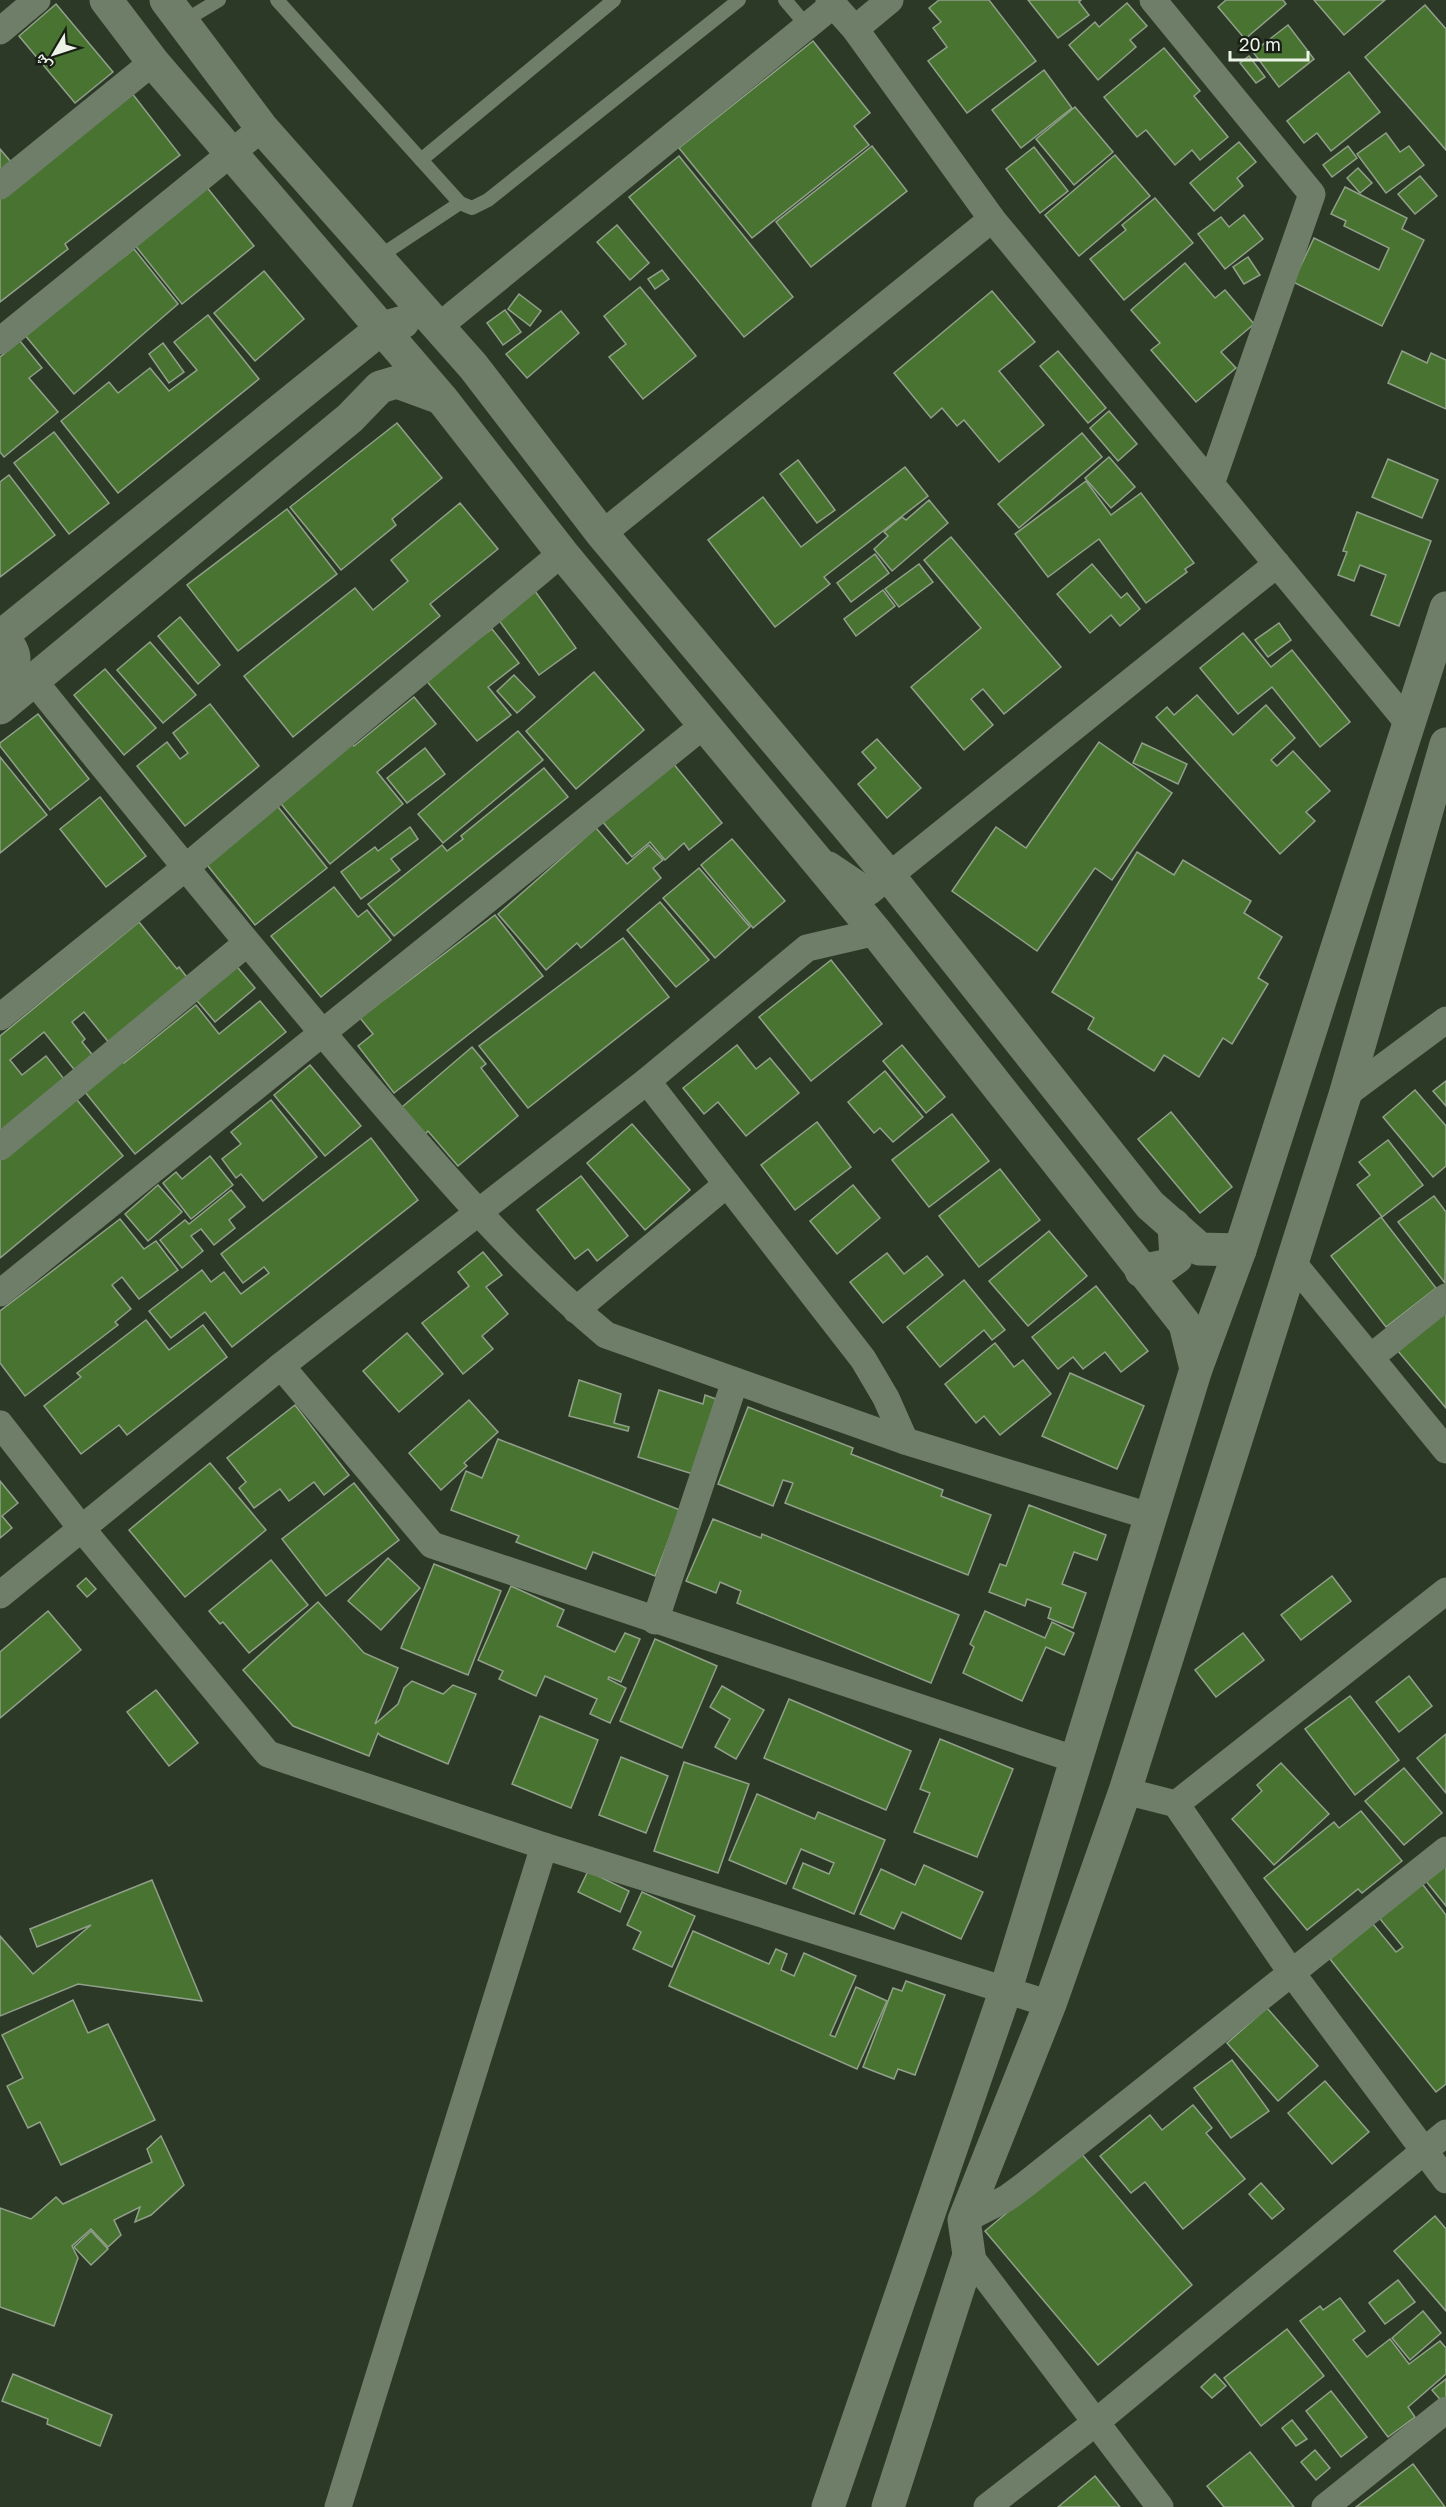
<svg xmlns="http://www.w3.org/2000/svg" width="1446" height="2507" viewBox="0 0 1446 2507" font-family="'Golos Text','Noto Naskh Arabic',sans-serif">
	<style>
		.building { fill: #487331; stroke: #91a08a; stroke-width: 1.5 }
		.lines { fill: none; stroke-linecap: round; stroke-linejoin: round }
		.service { stroke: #6f7e68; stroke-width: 14 }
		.minor { stroke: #6f7e68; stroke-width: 27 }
		.tertiary { stroke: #6f7e68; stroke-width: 33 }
	</style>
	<rect width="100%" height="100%" fill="#2c3926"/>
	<g class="building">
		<path d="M939,0h50l47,61 -69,52 -39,-52 19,-14 -14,-19 8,-6 -12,-14z"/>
		<path d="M1028,0h53l-2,2 10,13 -31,23z"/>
		<path d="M1226,0h57l3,4 -41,35 -27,-32z"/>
		<path d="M1314,0h71l-41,35z"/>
		<path d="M1127,3l20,23 -17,14 6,7 -38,33 -29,-35 26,-23 4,5z"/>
		<path d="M56,4l57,68 -38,31 -56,-67z"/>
		<path d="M1425,5l21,24v121l-81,-93z"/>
		<path d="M1288,25l26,34 -35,28 -26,-35z"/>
		<path d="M813,41l57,72 -16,13 15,19 -117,93 -73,-90z"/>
		<path d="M1164,48l36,43 -6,5 34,41 -28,23 -8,-10 -17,15 -29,-35 -9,7 -33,-40z"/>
		<path d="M1249,56l16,21 -9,6 -16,-20z"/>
		<path d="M1044,70l28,38 -51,40 -29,-38z"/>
		<path d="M1349,72l31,40 -49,39 -14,-18 -13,10 -17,-22z"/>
		<path d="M131,92l49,63 -115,89 3,5 -68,53v-109z"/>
		<path d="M1075,107l38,45 -39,33 -38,-46z"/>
		<path d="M1386,133l14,19 9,-6 15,19 -38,28 -29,-39z"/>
		<path d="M1239,142l17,20 -19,16 6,8 -29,25 -24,-28z"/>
		<path d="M872,146l35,45 -96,76 -35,-45z"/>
		<path d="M1348,146l9,12 -25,19 -9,-12z"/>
		<path d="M1034,147l34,44 -28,22 -34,-44z"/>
		<path d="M0,149l11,13 -11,9z"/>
		<path d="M1115,155l35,41 -71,60 -34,-41z"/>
		<path d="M679,156l114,141 -49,40 -115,-140z"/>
		<path d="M1358,168l14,15 -12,10 -13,-15z"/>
		<path d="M1420,176l17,20 -22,18 -17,-20z"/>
		<path d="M205,185l49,61 -72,58 -48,-60z"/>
		<path d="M1345,187l62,31 -5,11 22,11 -42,86 -89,-44 21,-44 65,32 10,-22 -45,-22 2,-5 -15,-7z"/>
		<path d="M1155,198l38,45 -69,57 -34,-41 36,-29 -4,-5z"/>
		<path d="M1244,215l19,24 -38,30 -27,-35 23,-17 8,10z"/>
		<path d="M617,225l32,38 -19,17 -33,-38z"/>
		<path d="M134,249l44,55 -104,90 -50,-60z"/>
		<path d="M1248,257l12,18 -16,9 -11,-17z"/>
		<path d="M1185,263l30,35 10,-8 29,34 -33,28 15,16 -40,34 -45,-52 9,-7 -29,-33z"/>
		<path d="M662,270l7,9 -14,10 -7,-10z"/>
		<path d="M264,271l40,48 -49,42 -41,-48z"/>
		<path d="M640,287l56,69 -53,43 -34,-42 17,-13 -22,-28z"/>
		<path d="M992,291l43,51 -36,29 45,54 -45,37 -35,-42 -7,6 -15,-18 -11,10 -37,-45z"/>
		<path d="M519,294l22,17 -11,15 -22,-17z"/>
		<path d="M505,310l16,22 -18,13 -16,-22z"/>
		<path d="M561,311l18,22 -52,45 -21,-24z"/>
		<path d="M208,315l51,64 -141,114 -57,-72 48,-39 9,11 32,-25 19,23 28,-21 -23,-28z"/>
		<path d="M20,341l22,27 -13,10 29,34 -54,45 -4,-5v-95z"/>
		<path d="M163,343l21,29 -15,11 -20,-29z"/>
		<path d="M1058,351l48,57 -18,15 -48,-57z"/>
		<path d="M1402,351l25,12 4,-10 15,7v49l-58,-26z"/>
		<path d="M1109,411l28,33 -19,17 -28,-33z"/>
		<path d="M397,423l45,55 -50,41 4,6 -55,45 -51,-63z"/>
		<path d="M54,432l55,71 -40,31 -55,-71z"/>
		<path d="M1082,433l20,24 -83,71 -21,-24z"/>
		<path d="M1109,457l26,30 -24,21 -26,-30z"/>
		<path d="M1388,459l50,21 -16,38 -50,-21z"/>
		<path d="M798,460l37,50 -18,13 -37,-49z"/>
		<path d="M905,467l23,29 -104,81 6,7 -55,43 -67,-87 55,-43 38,50z"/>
		<path d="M9,475l46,60 -55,42v-95z"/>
		<path d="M1086,481l25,34 30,-22 53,70 -9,6 2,3 -41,31 -47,-64 -51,38 -33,-43z"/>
		<path d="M929,500l19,23 -56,48 -18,-22 14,-13 -4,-4 18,-15 4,3z"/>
		<path d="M460,503l38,46 -68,55 10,12 -147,121 -49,-61 111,-88 18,22 35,-29 -17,-21z"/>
		<path d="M287,509l50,65 -99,77 -51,-66z"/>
		<path d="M1357,512l74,29 -32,85 -28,-11 15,-40 -26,-10 -6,16 -16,-6 9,-23 -4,-1z"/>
		<path d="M951,537l110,130 -57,47 -21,-25 -12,10 22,26 -29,25 -53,-63 70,-59 -57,-68z"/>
		<path d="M875,554l14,19 -38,29 -14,-19z"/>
		<path d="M919,564l14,18 -34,25 -14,-18z"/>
		<path d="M1092,564l29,34 6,-5 13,16 -20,17 -9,-11 -21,18 -33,-39z"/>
		<path d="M532,587l44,61 -37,27 -44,-60z"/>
		<path d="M883,590l12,16 -39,30 -12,-17z"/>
		<path d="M180,617l40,48 -22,19 -40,-48z"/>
		<path d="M1279,623l12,17 -23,17 -13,-17z"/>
		<path d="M492,629l27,34 -31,24 23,28 -34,26 -53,-63z"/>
		<path d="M1243,633l28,34 21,-17 58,72 -30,25 -48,-60 -34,27 -38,-46z"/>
		<path d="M150,642l46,53 -33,28 -46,-53z"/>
		<path d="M105,669l51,59 -32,27 -50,-60z"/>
		<path d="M594,672l50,58 -68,59 -50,-58z"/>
		<path d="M514,675l21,22 -18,16 -20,-22z"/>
		<path d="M1197,695l36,40 33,-30 29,33 -24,22 6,6 16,-15 37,40 -24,21 9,9 -35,33 -124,-137 11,-10 7,8z"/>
		<path d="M414,697l22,27 -59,48 26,32 -73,60 -52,-64 72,-59 4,5z"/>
		<path d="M210,704l49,62 -74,60 -48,-60 30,-24 13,17 8,-6 -15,-20z"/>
		<path d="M38,714l51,65 -39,31 -50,-64v-3z"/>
		<path d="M518,731l25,29 -100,83 -25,-29z"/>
		<path d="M877,739l44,49 -34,30 -29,-34 18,-16 -14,-16z"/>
		<path d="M1099,742l73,51 -60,87 -17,-12 -58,83 -85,-60 44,-64 30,21z"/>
		<path d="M1142,743l45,21 -9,20 -45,-21z"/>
		<path d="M425,748l20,26 -38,29 -20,-25z"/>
		<path d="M0,757l47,58 -47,38z"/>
		<path d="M672,762l50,61 -33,27 -5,-7 -19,17 -15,-18 -18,15 -30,-36z"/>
		<path d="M544,768l24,29 -174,139 -26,-32 74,-59 5,6 16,-12 -2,-3z"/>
		<path d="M100,797l46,59 -40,31 -46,-58z"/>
		<path d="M275,803l52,65 -72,57 -51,-64z"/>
		<path d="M410,827l8,12 -27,20 9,11 -39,29 -20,-27 34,-25 3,4z"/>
		<path d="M596,828l31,36 22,-19 14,15 -10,8 8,10 -80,70 -4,-5 -31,27 -48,-56z"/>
		<path d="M732,839l53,62 -32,27 -52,-63z"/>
		<path d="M1137,852l37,23 9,-15 68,41 -7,12 38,24 -24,41 10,6 -36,60 -9,-6 -24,39 -35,-22 -10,16 -66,-42 6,-11 -42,-26z"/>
		<path d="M699,868l51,59 -35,31 -52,-60z"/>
		<path d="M334,887l24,30 9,-7 24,30 -70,57 -50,-61z"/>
		<path d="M660,902l49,58 -33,27 -49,-57z"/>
		<path d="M495,915l48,61 -149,117 -36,-47 15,-12 -13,-16z"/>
		<path d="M139,922l38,47 2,-2 10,13 -79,64 -26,-32 -12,10 13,17 -3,3 13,16 -18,15 -33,-41 -34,28 12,15 24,-19 22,28 -68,48v-96z"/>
		<path d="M623,938l46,59 -141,111 -49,-62z"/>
		<path d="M831,960l51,64 -71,57 -52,-64z"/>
		<path d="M233,962l22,26 -40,34 -22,-26z"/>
		<path d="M260,1001l26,31 -151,122 -54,-67 38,-31 5,7 72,-58 23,29z"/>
		<path d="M737,1045l19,24 14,-11 29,35 -53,43 -28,-34 -14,12 -21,-26z"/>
		<path d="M902,1045l43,52 -19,16 -43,-52z"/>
		<path d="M472,1047l14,17 -5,4 37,48 -60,50 -30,-35 -4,4 -22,-28z"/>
		<path d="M310,1065l51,61 -36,30 -51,-61z"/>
		<path d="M885,1071l38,46 -30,25 -13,-14 -6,5 -26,-31z"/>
		<path d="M1446,1081v25l-13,-15z"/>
		<path d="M1415,1090l31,36v40l-13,11 -50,-60z"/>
		<path d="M73,1095l50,61 -123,102v-103z"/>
		<path d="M271,1100l46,57 -54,44 -22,-27 -5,4 -14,-19 19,-15 -10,-12z"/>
		<path d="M1171,1112l61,75 -32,26 -62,-74z"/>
		<path d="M952,1114l37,47 -60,46 -37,-47z"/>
		<path d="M817,1122l34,45 -56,43 -34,-45z"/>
		<path d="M632,1124l58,66 -45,40 -58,-67z"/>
		<path d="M371,1138l47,62 -186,147 -27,-35 -34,26 -22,-27 53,-41 9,12 13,-10 17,22 28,-21 -5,-6 -21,16 -22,-29z"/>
		<path d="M1388,1140l35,45 -41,32 -25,-32 13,-10 -11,-13z"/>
		<path d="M210,1156l23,29 -42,34 -28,-36 13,-11 6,7z"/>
		<path d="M1000,1169l40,51 -61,47 -40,-51z"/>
		<path d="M581,1176l47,60 -31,25 -9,-12 -13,10 -38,-49z"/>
		<path d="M158,1185l24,27 -34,29 -23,-27z"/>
		<path d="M853,1185l27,33 -43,36 -27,-33z"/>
		<path d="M231,1190l14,17 -16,13 6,8 -21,17 -13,-16 -10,7 12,15 -21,17 -22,-28 25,-20 4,4z"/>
		<path d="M1434,1196l12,16 -1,71 -47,-61z"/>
		<path d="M1381,1217l55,71 -50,39 -55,-71z"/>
		<path d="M120,1219l24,30 12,-8 22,29 -39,29 -17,-22 -10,8 19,24 -16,13 3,3 -93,71 -25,-33v-52z"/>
		<path d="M1049,1231l38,45 -59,50 -39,-45z"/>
		<path d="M483,1252l19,23 -16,12 22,27 -26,22 11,13 -30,25 -41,-51 47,-37 -11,-14z"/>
		<path d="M887,1253l17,21 23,-18 16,19 -60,48 -33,-41z"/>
		<path d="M964,1280l41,50 -13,10 -8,-10 -44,37 -33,-40z"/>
		<path d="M1096,1286l52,65 -27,21 -16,-20 -22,17 -10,-12 -15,12 -26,-32z"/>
		<path d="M1446,1312v96l-54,-64z"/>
		<path d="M146,1320l23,30 34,-25 24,32 -100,78 -8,-10 -38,29 -37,-48 37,-29 -4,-4z"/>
		<path d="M407,1333l36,41 -44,38 -36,-41z"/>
		<path d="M995,1343l19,24 9,-7 28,34 -51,41 -16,-19 -8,7 -31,-39z"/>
		<path d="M1070,1373l74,33 -27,63 -75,-33z"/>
		<path d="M579,1380l42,14 -7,29 15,4 -1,4 -59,-15z"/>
		<path d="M659,1390l44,14 2,-9 11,4 -23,75 -55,-17z"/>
		<path d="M469,1400l29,32 -34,31 3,3 -26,24 -32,-37z"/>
		<path d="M295,1405l54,70 -25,20 -10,-13 -25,19 -9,-12 -26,19 -15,-20 7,-6 -19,-24z"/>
		<path d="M748,1407l105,41 -2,6 92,36 -2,6 50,19 -23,60 -183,-72 8,-20 -10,-3 -10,26 -55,-22z"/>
		<path d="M498,1439l182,71 -25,66 -62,-24 -7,17 -70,-27 3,-6 -68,-26 15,-39 16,7z"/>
		<path d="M210,1463l56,67 -81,67 -56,-67z"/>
		<path d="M0,1481l18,22 -16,13 10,12 -12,10z"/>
		<path d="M354,1483l45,57 -73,56 -44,-57z"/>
		<path d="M1029,1505l77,30 -9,25 -23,-8 -12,32 24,9 -13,35 -25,-10 3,-10 -24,-9 -2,7 -36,-14 11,-28 6,2z"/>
		<path d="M713,1519l48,19 1,-4 197,81 -28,68 -194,-80 4,-12 -21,-9 -4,11 -30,-12z"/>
		<path d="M388,1558l32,30 -39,42 -33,-29z"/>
		<path d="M271,1560l37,45 -59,48 -26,-31 -3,2 -11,-13z"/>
		<path d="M434,1564l67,27 -33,84 -67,-27z"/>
		<path d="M1332,1576l19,25 -50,39 -20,-25z"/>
		<path d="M86,1578l10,11 -9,8 -10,-11z"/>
		<path d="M511,1586l53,24 -7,16 58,26 10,-19 15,6 -19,43 -12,-5 -1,2 18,9 -16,35 -20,-9 7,-15 -52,-23 -9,20 -37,-17 4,-8 -25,-11z"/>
		<path d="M318,1602l46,51 34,15 -23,56 23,-20 6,-16 8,-7 31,13 10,-9 23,9 -28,70 -67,-28 -3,-3 -9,23 -76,-30 -50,-56z"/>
		<path d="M48,1611l33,39 -81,68v-66z"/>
		<path d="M985,1611l60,27 7,-16 22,11 -10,22 -18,-8 -24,54 -59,-28 11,-26 -4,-3z"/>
		<path d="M1243,1633l21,27 -48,37 -21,-27z"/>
		<path d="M655,1639l62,27 -35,82 -62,-27z"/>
		<path d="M1409,1676l23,30 -33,26 -23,-30z"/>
		<path d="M722,1686l42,24 -28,49 -21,-12 15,-28 -20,-12z"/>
		<path d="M156,1690l42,53 -29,23 -42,-54z"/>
		<path d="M1350,1696l49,64 -44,35 -50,-66z"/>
		<path d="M789,1699l122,52 -25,59 -122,-52z"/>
		<path d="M540,1716l58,24 -27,68 -59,-24z"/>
		<path d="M1446,1734v59l-29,-35z"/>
		<path d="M940,1739l73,30 -36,88 -63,-25 16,-39 -10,-4z"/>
		<path d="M621,1757l47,19 -22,57 -47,-18z"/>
		<path d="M684,1762l65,22 -31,89 -64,-22z"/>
		<path d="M1281,1763l48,51 -55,51 -42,-46 30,-28 -5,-6z"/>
		<path d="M1404,1768l38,45 -38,32 -39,-44z"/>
		<path d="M757,1794l58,25 3,-7 67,28 -31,74 -61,-26 10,-25 26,11 5,-11 -33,-14 -15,35 -57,-24z"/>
		<path d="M1361,1811l41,50 -40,32 -4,-4 -51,41 -43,-52 70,-56 5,6z"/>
		<path d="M924,1865l59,27 -22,47 -59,-27 -8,17 -34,-15 21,-45 34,16z"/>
		<path d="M1446,1865v41l-20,-25z"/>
		<path d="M588,1871l41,20 -9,21 -42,-20z"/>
		<path d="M152,1880l50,121 -124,-17 -78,32v-80l33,38 58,-49 -54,22 -7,-18z"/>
		<path d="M1420,1881l26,34v169l-10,8 -106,-133 43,-35 23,28 7,-5 -26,-32z"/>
		<path d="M642,1892l53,24 -23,51 -39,-18 8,-17 -14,-7z"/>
		<path d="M693,1931l76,33 7,-15 11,5 -6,16 13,6 10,-23 52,23 -26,59 5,2 21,-50 31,14 -30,68 -188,-83z"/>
		<path d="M906,1981l39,14 -30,80 -17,-6 -4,10 -31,-12 30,-79 9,3z"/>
		<path d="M73,2000l15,33 20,-9 47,96 -94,45 -21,-43 -12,6 -21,-42 16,-8 -21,-43z"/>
		<path d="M1267,2008l51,58 -40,35 -51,-58z"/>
		<path d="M1232,2060l37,51 -38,27 -37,-50z"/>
		<path d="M1325,2081l44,51 -37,32 -44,-51z"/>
		<path d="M1193,2105l19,23 -6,5 39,46 -62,50 -38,-47 -14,11 -31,-37 50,-41 12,15z"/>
		<path d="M161,2136l23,49 -33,30 -16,7 5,-15 -26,13 7,15 -13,12 -17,-18 -19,17 6,12 -24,68 -54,-19v-99l31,11 25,-22 7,7 89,-42 -5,-13z"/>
		<path d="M1080,2152l112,133 -94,80 -113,-134z"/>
		<path d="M1261,2183l23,26 -12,10 -23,-25z"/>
		<path d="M1435,2216l11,13v82l-52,-60z"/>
		<path d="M91,2231l17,18 -17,16 -17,-18z"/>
		<path d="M1398,2280l17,22 -30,22 -16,-21z"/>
		<path d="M1340,2298l25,33 -12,9 14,17 23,-18 19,25 31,-23 6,7v26l-38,33 7,10 -27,20 -88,-116 20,-15 3,4z"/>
		<path d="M1423,2311l18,22 -31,27 -18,-22z"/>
		<path d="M1287,2329l37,47 -63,50 -37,-48z"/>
		<path d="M13,2374l99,41 -12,31 -53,-22 1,-5 -46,-18z"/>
		<path d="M1215,2374l11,12 -14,12 -11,-11z"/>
		<path d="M1446,2379v24l-2,1 -12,-14z"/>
		<path d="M1331,2391l36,46 -26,20 -35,-46z"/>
		<path d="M1292,2420l15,19 -11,7 -14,-18z"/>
		<path d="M1315,2450l15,18 -14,12 -15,-18z"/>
		<path d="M1250,2452l44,55h-70l-17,-21z"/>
		<path d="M1413,2464l32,43h-89z"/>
		<path d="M1095,2476l25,31h-62z"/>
	</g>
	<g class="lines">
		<g class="service">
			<path d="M277,0l183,203 12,5 16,-8 251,-200"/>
			<path d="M785,0l22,26"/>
			<path d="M184,21l35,-21"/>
			<path d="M421,160l193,-160"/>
			<path d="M377,258l83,-55"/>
		</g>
		<g class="minor">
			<path d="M829,0l26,29 137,190 417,505"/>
			<path d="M1153,0l159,194 -101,290"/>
			<path d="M855,29l35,-29"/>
			<path d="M0,31l37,-31"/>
			<path d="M0,186l153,-124"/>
			<path d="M437,328l396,-323"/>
			<path d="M0,341l262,-213"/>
			<path d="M602,534l390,-315"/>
			<path d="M34,681c105,130 211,260 319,388 80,93 158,187 253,266l299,106 247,76"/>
			<path d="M829,865l40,27 408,-328"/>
			<path d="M0,1017l185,-149 377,-315"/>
			<path d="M647,1081l216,278 23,39 19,43"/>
			<path d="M1345,1095l101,-75"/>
			<path d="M0,1147l247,-204"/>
			<path d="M1293,1263l153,187"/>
			<path d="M0,1293l704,-568"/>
			<path d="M576,1310l151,-126"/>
			<path d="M1371,1357l75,-60"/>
			<path d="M281,1366l151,179 642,214"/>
			<path d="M0,1424l82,105 186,225 276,92 506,158"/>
			<path d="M0,1595l281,-229 366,-285 160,-133 69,-16"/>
			<path d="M655,1621l80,-240"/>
			<path d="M1125,1791l51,13 115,168 155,208"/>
			<path d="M1176,1804l270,-213"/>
			<path d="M964,2220l43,-22 19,-14 420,-334"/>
			<path d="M969,2255l191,252"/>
			<path d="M338,2507l206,-661"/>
			<path d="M987,2507l108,-84 351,-290"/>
			<path d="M1325,2507l121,-97"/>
		</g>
		<g class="tertiary">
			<path d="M106,0l47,62 289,337 120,154 314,379 309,392 11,45"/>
			<path d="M166,0l96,128 211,238 129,168 287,342 261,329 50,44 40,1"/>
			<path d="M0,637l382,-309 21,-6"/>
			<path d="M0,681c19,-16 18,-28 1,-45"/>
			<path d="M0,708l350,-290 30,-31 17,-5 41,15"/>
			<path d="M1141,1271l24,-5 11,-8 -2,-33"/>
			<path d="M828,2507l177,-515 191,-623 44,-119 206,-642"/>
			<path d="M888,2507l81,-252 -5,-35 86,-216 75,-213 220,-696 101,-351"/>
		</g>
	</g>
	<g transform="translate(54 54) rotate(231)" stroke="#181e15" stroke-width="4.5" paint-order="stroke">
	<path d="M0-4.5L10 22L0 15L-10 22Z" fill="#ebf3e7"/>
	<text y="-9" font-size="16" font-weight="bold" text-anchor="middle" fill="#ebf3e7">ش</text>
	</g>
	<path d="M1230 51v9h78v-9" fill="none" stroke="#ebf3e7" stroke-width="3"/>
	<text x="1239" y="51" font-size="18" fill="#ebf3e7" stroke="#181e15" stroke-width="4.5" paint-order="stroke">20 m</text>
</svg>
